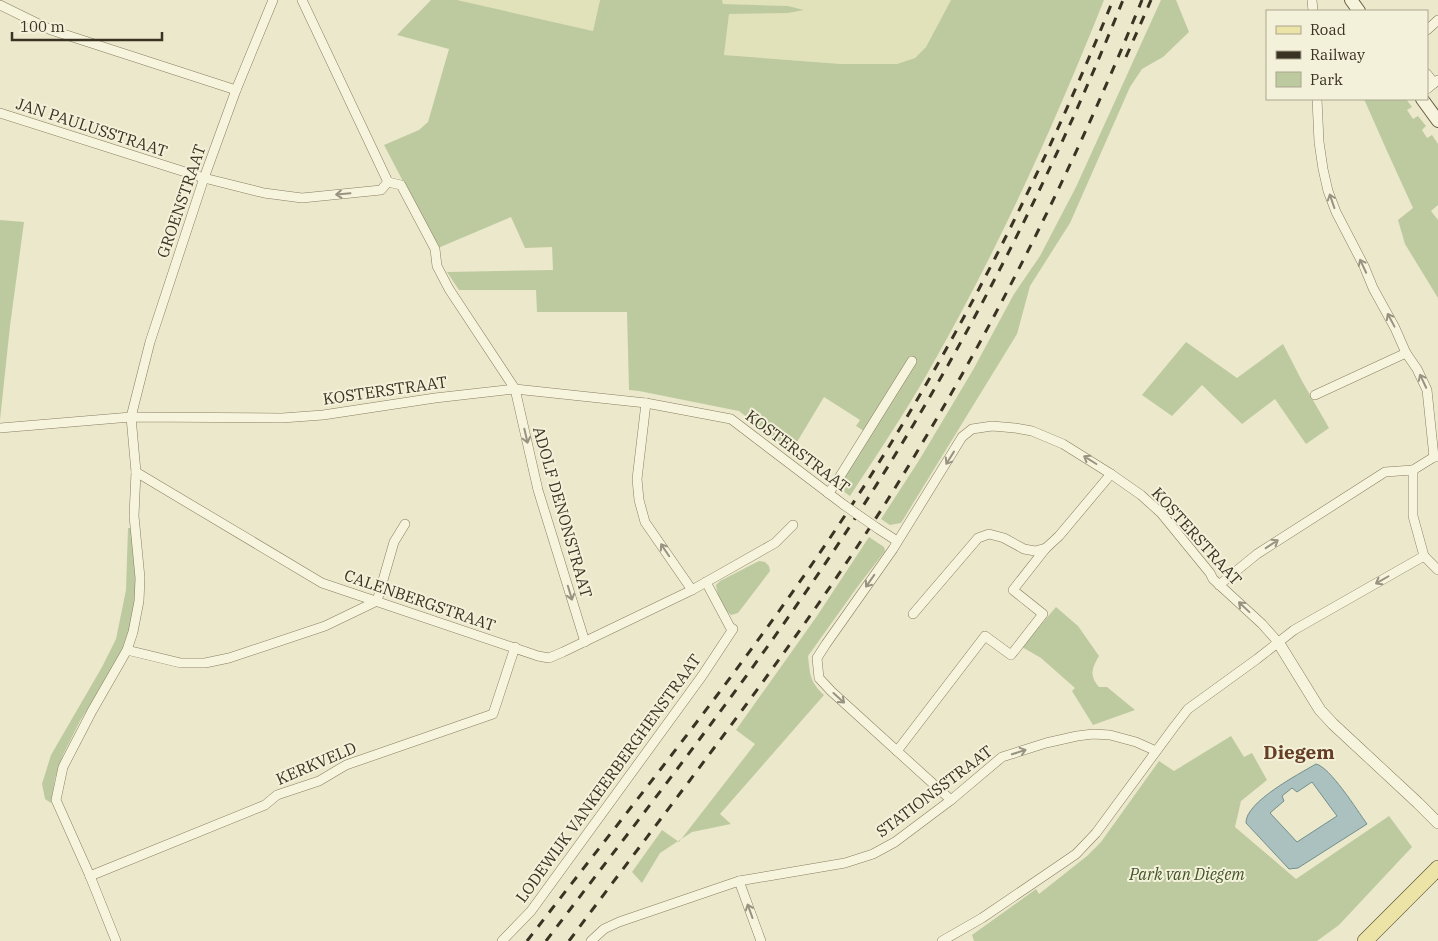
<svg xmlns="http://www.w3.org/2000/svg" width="1438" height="941" viewBox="0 0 1438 941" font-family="'IBM Plex Serif',serif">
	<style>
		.farmland { fill: #e1e2b9 }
		.green { fill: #bdca9f }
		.water { fill: #abc1bf; stroke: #728f8d; fill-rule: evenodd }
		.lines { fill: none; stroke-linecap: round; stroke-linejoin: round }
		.minor-casing { stroke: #887d60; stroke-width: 10 }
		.tertiary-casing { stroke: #887d60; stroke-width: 12 }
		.secondary-casing { stroke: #6a5e43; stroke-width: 14 }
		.primary-casing { stroke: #574a33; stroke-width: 16 }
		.minor { stroke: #f7f4de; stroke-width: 9 }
		.tertiary { stroke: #f7f4de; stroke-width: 11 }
		.secondary { stroke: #f7f4de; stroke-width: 12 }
		.primary { stroke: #ece3a6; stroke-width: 15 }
		.rail { stroke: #3a3222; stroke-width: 3; stroke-dasharray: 9 9; stroke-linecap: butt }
		.minor-bridge-casing { stroke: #887d60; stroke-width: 10; stroke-linecap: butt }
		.minor-bridge { stroke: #f7f4de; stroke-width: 9 }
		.oneway { stroke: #989380 }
		.labels { text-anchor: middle; stroke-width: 4; stroke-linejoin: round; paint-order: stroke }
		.street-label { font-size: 16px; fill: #3a3222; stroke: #f4f1da }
		.park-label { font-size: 16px; font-style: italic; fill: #42552a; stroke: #f4f1da }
		.quarter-label { font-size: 19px; font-weight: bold; fill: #643d24; stroke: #f4f1da }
	</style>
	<rect width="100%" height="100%" fill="#ece8cb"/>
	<g class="farmland">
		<path d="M457,0h143l-7,31z"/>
		<path d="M722,0h229l-25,47 -11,11 -17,6h-57l-117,-9 5,-41 59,-1 14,-3 -14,-4 -65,-2z"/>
	</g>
	<g class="green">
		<path d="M431,0h26l136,31 7,-31h122l1,4 65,2 16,4 -16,3 -59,1 -5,41 117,9h56l18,-6 11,-11 25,-47h153c-51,128 -108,254 -177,374 -24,42 -51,82 -77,122l-19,-13 33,-52 -8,-5 4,-6 -36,-23 -33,55 -52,-41 -100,-20 -10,-1 -2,-78h-90l-1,-22h-77l-12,-18 106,-2 -1,-23 -27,1 -14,-31 -73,31 -54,-103 35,-15 9,-8 21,-73 -52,-14z"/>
		<path d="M1161,0h15l13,32 -26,25 -21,12 -12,18 -60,136 -40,63 -13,48 -116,189 -11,2 -9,-6 37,-57 55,-92 41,-76 26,-38 36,-69z"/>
		<path d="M1364,99h42l6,8 -5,3 6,9 5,-3 8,10 -4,4 5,8 5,-3 6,9v61l-7,6 7,9v78l-33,-54 -7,-24 15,-12 -26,-57z"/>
		<path d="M0,220l24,2 -14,104 -10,94z"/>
		<path d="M1186,342l51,36 46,-34 19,37 27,47 -23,16 -31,-45 -33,25 -40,-39 -30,31 -30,-21z"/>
		<path d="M128,528h3l6,68 -6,31 -12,31 -39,63 -17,34 -8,23 -4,25 -6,-4 -3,-15 9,-29 51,-88 14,-28 10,-49z"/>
		<path d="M869,537l15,10 1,4 -27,35 -50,70c2,19 2,26 16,39l-104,119 11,10 -39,8 -32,21 -18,30 -10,-11 30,-42 17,12 76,-98 -19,-14 81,-114z"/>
		<path d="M759,561l6,1 4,4 1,5 -32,42 -7,2c-8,-6 -14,-20 -15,-30l4,-4z"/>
		<path d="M1056,607l22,19 21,30c-7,12 -10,19 0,31h8l28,23 -42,15 -21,-34 3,-3 -34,-30 -19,-11z"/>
		<path d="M1231,736l13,21 8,-4 15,27 -26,21 -6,26 61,52 93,-63 23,31 -73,78 -22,16h-343l-2,-6 64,-46 3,5 48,-38 14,-14 58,-81 15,10z"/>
	</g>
	<path class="water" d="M1316,764c14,3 41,46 51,60l-69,44 -9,1 -43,-46c-1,-21 53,-49 70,-59zM1312,782l25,34 -40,26 -27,-29 14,-12 -2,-5 10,-8 5,4z"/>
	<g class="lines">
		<defs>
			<g id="minor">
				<path d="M302,0l86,182 13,3 34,64 2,17 12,23 66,100 23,101 47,152"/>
				<path d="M1312,0l1,11"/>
				<path d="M0,5l51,25 185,60"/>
				<path d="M1427,30l11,-10"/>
				<path d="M1427,74l7,9"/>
				<path d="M1427,89l11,-9"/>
				<path d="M1317,99l2,43 4,27 5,22 8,21 28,54 9,22 22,40 11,25 11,16 10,21 7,67"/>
				<path d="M0,113l204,65 60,15 38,5 79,-8 7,-8"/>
				<path d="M1315,395l91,-42"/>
				<path d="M646,403l-9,76 2,21 6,22 47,68"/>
				<path d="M0,428l131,-11 151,1 41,-3 112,-17 80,-9 131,14 85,16 113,86"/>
				<path d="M1438,457h-4l-21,13v46l11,40 14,14"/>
				<path d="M136,472l186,111 216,73 11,2 14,-6 129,-62 83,-47 18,-18"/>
				<path d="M828,493l6,-7 78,-125"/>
				<path d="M877,528l20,13"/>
				<path d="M1219,585l38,-31 128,-82 28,-2"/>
				<path d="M913,614l65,-76 11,-4 15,4 20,11 11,2 11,-3 13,-12 52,-62"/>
				<path d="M127,650l54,13h24l24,-5 96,-32 52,-25 17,-59 11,-18"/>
				<path d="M897,751l88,-115 26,19 32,-41 -30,-24 33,-42"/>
				<path d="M951,800l-120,-109 -12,-13 -2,-20 9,-14 67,-95 69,-112 10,-8 20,-3 23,2 17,3 31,13 48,30 30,21 20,18 49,60 3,6 49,45 16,18"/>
				<path d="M90,876l175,-71 12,-10 42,-14 27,-16 147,-51 22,-67"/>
				<path d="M739,881l22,60"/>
				<path d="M116,941l-26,-65 -34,-76 7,-33 29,-56 35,-61 6,-18 6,-31 1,-23 -6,-62 2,-44 -5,-55 19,-75 54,-164 32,-88 37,-90"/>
				<path d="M502,941l29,-30 171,-235 31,-47 -3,-2 -24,-45"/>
				<path d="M591,941l13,-12 15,-7 120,-41 106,-18 28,-9 22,-12 56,-42 51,-43 44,-14 31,-7 16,-2 17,1 26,7 20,9"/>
				<path d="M942,941l40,-23 75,-51 19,-13 20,-21 78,-106 14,-18 69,-50 37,-29 130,-74"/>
			</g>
			<path id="tertiary" d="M1278,642l42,68 13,14 85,79 20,20"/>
			<g id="secondary">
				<path d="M1351,0l8,11"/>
				<path d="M1422,99l16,22"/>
			</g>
			<path id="primary" d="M1365,941l73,-73"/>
		</defs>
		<use href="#minor" class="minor-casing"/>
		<use href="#tertiary" class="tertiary-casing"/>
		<use href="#secondary" class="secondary-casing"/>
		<use href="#primary" class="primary-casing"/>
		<use href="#minor" class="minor"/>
		<use href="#tertiary" class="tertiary"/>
		<use href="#secondary" class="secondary"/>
		<use href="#primary" class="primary"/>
		<g class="rail">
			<path d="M1126,57l25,-57"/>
			<path d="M527,941c105,-136 213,-269 309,-412 111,-166 202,-344 277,-529"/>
			<path d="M546,941c111,-146 226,-291 324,-446 100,-157 184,-323 253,-495"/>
			<path d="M569,941c107,-144 219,-285 316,-437 101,-161 185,-327 257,-504"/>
		</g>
		<defs>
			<path id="minor-bridge" d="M844,505l33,23"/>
		</defs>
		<use href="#minor-bridge" class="minor-bridge-casing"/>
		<use href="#minor-bridge" class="minor-bridge"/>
	</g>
	<defs><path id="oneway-shaft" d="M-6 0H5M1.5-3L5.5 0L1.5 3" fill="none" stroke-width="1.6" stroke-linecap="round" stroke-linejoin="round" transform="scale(1.25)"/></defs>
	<g class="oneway">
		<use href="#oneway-shaft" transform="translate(343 194) rotate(175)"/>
		<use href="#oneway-shaft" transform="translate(1332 201) rotate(-109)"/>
		<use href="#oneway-shaft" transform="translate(1363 266) rotate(-115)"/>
		<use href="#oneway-shaft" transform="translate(1391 320) rotate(-118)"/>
		<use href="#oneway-shaft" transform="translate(1423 381) rotate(-115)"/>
		<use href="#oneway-shaft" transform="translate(526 436) rotate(77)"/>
		<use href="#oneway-shaft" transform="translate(950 458) rotate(122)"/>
		<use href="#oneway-shaft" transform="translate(1090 460) rotate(-148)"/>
		<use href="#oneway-shaft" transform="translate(1272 544) rotate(-33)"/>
		<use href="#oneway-shaft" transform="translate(665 550) rotate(-124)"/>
		<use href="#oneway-shaft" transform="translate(1382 580) rotate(150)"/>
		<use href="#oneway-shaft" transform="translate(870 581) rotate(125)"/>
		<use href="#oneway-shaft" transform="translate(570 593) rotate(73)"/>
		<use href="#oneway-shaft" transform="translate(1244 607) rotate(-137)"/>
		<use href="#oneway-shaft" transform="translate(839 698) rotate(42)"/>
		<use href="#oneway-shaft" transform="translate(1019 752) rotate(-18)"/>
		<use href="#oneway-shaft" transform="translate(750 911) rotate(-110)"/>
	</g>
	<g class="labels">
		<g class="street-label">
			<text transform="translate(92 127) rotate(18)" y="6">JAN PAULUSSTRAAT</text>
			<text transform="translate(181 201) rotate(-71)" y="6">GROENSTRAAT</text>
			<text transform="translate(385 390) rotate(-8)" y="6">KOSTERSTRAAT</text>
			<text transform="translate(798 451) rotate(37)" y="6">KOSTERSTRAAT</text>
			<text transform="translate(563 512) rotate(74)" y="6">ADOLF DENONSTRAAT</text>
			<text transform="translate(1197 536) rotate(48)" y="6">KOSTERSTRAAT</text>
			<text transform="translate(420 600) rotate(19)" y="6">CALENBERGSTRAAT</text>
			<text transform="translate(316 763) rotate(-23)" y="6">KERKVELD</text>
			<text transform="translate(608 778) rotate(-54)" y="6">LODEWIJK VANKEERBERGHENSTRAAT</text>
			<text transform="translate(934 791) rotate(-37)" y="6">STATIONSSTRAAT</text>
		</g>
		<g class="park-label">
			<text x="1187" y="880">Park van Diegem</text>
		</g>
		<g class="quarter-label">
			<text x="1299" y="759">Diegem</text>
		</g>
	</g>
	<rect x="1266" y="10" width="162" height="90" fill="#f4f1da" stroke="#aaa590"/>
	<rect x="1276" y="26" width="25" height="8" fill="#ece3a6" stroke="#aaa590"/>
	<text x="1310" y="35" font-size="15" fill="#3a3222">Road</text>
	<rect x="1276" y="51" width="25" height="8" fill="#3a3222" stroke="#aaa590"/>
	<text x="1310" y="60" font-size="15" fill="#3a3222">Railway</text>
	<rect x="1276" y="72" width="25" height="15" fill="#bdca9f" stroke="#aaa590"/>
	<text x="1310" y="85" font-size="15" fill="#3a3222">Park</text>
	<path d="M12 32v8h150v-8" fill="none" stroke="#3a3222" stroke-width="2.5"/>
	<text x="20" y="32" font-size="15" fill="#3a3222" stroke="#f4f1da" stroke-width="4" paint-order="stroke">100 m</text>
</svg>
